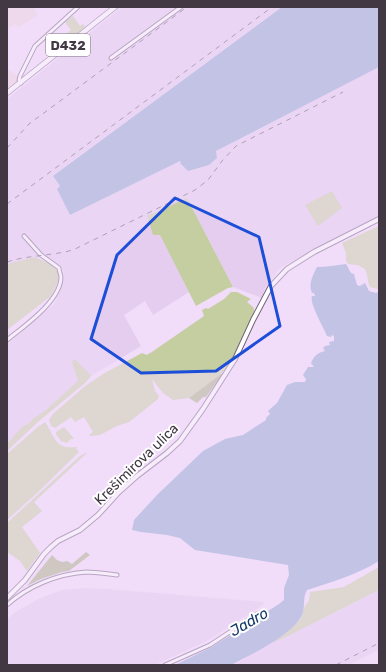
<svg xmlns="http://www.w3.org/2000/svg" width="386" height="672" viewBox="0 0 386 672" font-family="Rubik,sans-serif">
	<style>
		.commercial { fill: #ecd3dc }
		.built { fill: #e5cdf0 }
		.green { fill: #c5cea0 }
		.forest { fill: #a6af7f }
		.water { fill: #89a5cd }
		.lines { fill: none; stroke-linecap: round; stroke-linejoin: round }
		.minor-casing { stroke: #74627c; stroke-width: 5 }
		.secondary-casing { stroke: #74627c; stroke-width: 6 }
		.primary-casing { stroke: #74627c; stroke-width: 6 }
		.minor { stroke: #fff; stroke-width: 3 }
		.secondary { stroke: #fff; stroke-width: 4 }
		.primary { stroke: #fff; stroke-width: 4.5 }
		.rail { stroke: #5f5463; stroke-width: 1; stroke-dasharray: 5 5; stroke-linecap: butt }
		.marked { fill: none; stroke: #1d4ed8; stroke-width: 3; stroke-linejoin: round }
		.labels { text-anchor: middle; stroke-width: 4; stroke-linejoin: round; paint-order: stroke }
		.shield { fill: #fff; stroke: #7a747c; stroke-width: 1 }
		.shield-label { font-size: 13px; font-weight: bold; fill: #413844 }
		.street-label { font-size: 14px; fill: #413844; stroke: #fff }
		.water-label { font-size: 15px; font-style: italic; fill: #153a6c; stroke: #fff }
	</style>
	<rect width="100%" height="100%" fill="#f1dcfa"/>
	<g class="commercial">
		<path d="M7,7h26l5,8 -19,12 -4,-3 -8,5z"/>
		<path d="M7,69l15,10 -15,11z"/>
	</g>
	<g class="built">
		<path d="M122,7h160l-229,169 7,10 120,-26 2,2 35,-4 -1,-7 163,-84v149l-99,52 -15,20 -3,10 -29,-11 -46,-89 -32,15 -8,2 13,19 29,58 -36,23 -8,-14 -21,14 17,31 -50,30 -84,70v-102l47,-40 7,-16 3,-13 -1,-6 -3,-4 -11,-6 -14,-2 -28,7v-165z"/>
		<path d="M86,588l22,1 156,13 -1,3 -54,35 -54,25h-148v-45l7,-7 24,-14 24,-9z"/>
		<path d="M379,590v60l-31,15h-114l38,-22 14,-6z"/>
	</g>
	<g class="green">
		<path d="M73,16l7,10 3,-2 2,3 -32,26 -7,-9 9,-9 4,5 12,-10 -6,-8z"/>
		<path d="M332,191l10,17 -24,18 -13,-21z"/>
		<path d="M187,198l46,89 -5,1 -32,18 -36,-71h-7l-6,-20 8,-2z"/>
		<path d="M379,226v62l-1,1 -8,-2c-3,-6 -2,-12 -5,-18l-7,-4 -10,-1 -2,-3v-8l-4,-10z"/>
		<path d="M35,257l15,7 7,6 2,7 -2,7 -6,12 -44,34v-66z"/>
		<path d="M231,292h6l14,7 -4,3 6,5 2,5 -22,48 -15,17 -29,21 -16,2 -10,-7 -11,-14 3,12 4,5 -1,3 -29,23 -12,4 -17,9 -9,1 -2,-1 4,-3 -9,-15 -9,5 -4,-5 -16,11 -4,-2 -2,-6 4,-6 31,-27 19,-13 39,-21 5,2 3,-3 -1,2 55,-38 -2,-6 4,-2 2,1 16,-10z"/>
		<path d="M75,359l16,17 -6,7 -46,38 -32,30v-7l16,-18 4,-1 6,-6 13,-9 32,-29 -6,-19z"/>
		<path d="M45,422c10,15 10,28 32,25l-1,2 3,3 -43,42 -29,26v-66l31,-27z"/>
		<path d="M64,427l10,12h-3l-4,4 -6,-2 -5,-7v-2z"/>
		<path d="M88,452l-54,50 8,9 -20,16 18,26 -13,18 -7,-10 -13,-9v-29l73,-67z"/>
		<path d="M379,567v23l-93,47 -14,6c10,-7 19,-14 27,-22 5,-6 3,-14 10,-20l1,-9 34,-5z"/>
	</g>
	<g class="forest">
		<path d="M224,372l-18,25h-3l-6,6 -8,-5z"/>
		<path d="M86,552l4,3 -21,16 -7,1 -21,7 -14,7 25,-31 5,5 5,2 5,-1 5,3z"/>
	</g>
	<g class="water">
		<path d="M282,7h97v60l-163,84 1,7 -8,7 -21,6 -8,-8 1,-1 -1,-1 -110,54 -13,-26 3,-3 -7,-10z"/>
		<path d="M346,264l5,9 3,1 3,11 3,1 5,-3 4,8 7,2 3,-1v269c-23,14 -47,21 -72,29 -5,8 -1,19 -6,27 -11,19 -50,38 -70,48h-56l37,-18 67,-43 5,-4v-12l5,-13 -1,-10 -93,-15 -15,-12 -13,-3 -26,-3 -9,-2 2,-10 23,-25 46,-44 22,-12 18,-4 23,-15v-2l4,-4 -2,-3 9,-8 10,-18 8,-3h10l1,-3 -3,-4 5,-8h6l-3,-4c3,-7 6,-10 14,-12l-2,-3 2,-2 5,-1 -1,-3 5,-1v-5l-2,-1 -1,2 -4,-1c-3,-8 -18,-33 -15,-40h3l-1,-3h-2c-4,-9 1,-18 5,-26 10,0 19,-2 29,-3z"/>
	</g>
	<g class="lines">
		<defs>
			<g id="minor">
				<path d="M111,58l70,-51"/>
				<path d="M21,83l-2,-3 1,-4 15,-30 43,-39"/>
				<path d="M7,340c16,-13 54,-39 54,-63 0,-2 -2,-6 -2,-9l-18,-13 -17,-19"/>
				<path d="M7,605c21,-19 50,-31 79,-33 10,0 21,2 31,3"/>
				<path d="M165,665l45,-20 47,-31"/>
			</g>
			<path id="secondary" d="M7,598l18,-18 19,-26 7,-7 7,-6 22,-11 18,-15 21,-23 18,-16 30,-23 13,-12 23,-32 32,-50 18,-39 18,-34 16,-17 27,-17 65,-33"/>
			<path id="primary" d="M7,93l108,-86"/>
		</defs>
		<use href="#minor" class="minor-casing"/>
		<use href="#secondary" class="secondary-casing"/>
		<use href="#primary" class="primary-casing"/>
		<use href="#minor" class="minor"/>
		<use href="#secondary" class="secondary"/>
		<use href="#primary" class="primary"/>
		<g class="rail">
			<path d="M7,148l22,-24 158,-117"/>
			<path d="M7,204l265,-197"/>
			<path d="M7,262c21,-7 44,-6 66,-12l122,-60 13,-10 14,-19 14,-15 107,-54"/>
			<path d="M336,665l43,-22"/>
		</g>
	</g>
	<path d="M0 0H386V672H0ZM175,198l84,39 21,89 -64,45 -75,2 -50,-34 26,-84z" fill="#f1dcfa" fill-opacity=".55" fill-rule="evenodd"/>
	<path class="marked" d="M175,198l84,39 21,89 -64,45 -75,2 -50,-34 26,-84z"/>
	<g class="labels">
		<rect class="shield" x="46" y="34" width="44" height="22" rx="3"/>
		<g class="shield-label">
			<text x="68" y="50">D432</text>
		</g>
		<g class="street-label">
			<text transform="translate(136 464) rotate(-44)" y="5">Krešimirova ulica</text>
		</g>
		<g class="water-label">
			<text transform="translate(249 622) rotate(-30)" y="5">Jadro</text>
		</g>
	</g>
	<rect width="386" height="672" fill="none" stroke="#413844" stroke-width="16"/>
</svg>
